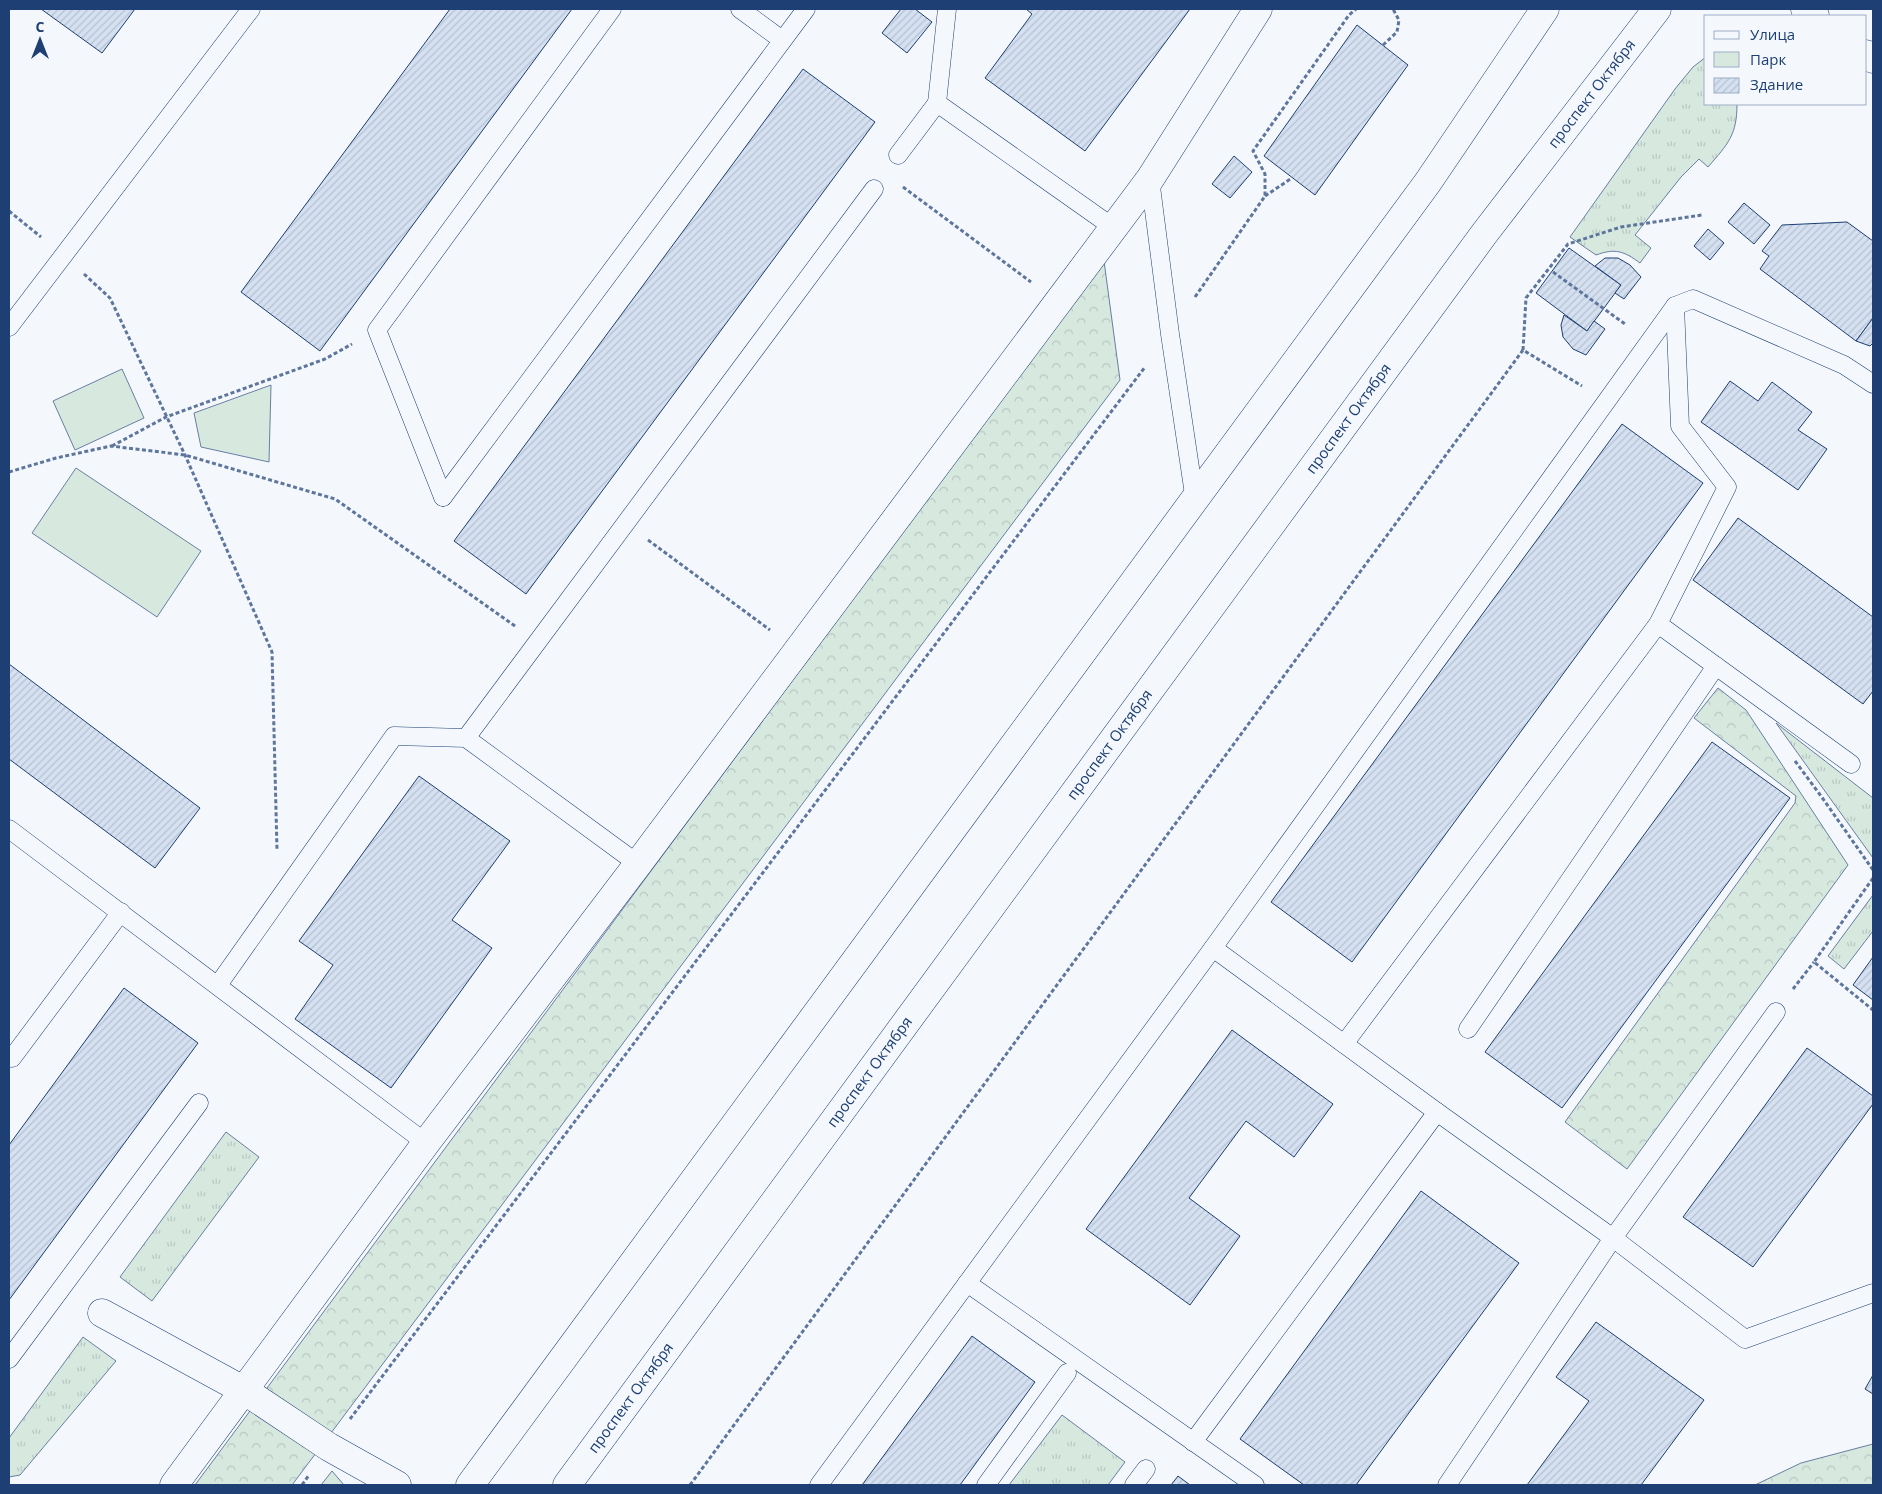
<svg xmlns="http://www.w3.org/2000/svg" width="1882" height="1494" viewBox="0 0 1882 1494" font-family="'Open Sans',sans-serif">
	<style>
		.grass { fill: url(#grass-tufts); stroke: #687fa3 }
		.forest { fill: url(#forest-crowns); stroke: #687fa3 }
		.park { fill: #d7e8df; stroke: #687fa3 }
		.building { fill: url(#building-hatch); stroke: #1d3f73 }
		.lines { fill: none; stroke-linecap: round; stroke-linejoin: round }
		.lane-casing { stroke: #1d3f73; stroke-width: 19 }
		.street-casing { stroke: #1d3f73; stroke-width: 29 }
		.secondary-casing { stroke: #1d3f73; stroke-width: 29 }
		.primary-casing { stroke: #1d3f73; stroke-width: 29 }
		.path { stroke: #5e769c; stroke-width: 3; stroke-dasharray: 4 2.5; stroke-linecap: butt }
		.lane { stroke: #f4f7fb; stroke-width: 18 }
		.street { stroke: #f4f7fb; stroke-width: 28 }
		.secondary { stroke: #f4f7fb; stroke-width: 28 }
		.primary { stroke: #f4f7fb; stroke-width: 28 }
		.labels { text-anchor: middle; stroke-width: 4; stroke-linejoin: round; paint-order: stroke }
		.street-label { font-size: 15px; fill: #1d3f73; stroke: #f4f7fb }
	</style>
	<defs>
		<pattern id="grass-tufts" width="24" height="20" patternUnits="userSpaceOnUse" patternTransform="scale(1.25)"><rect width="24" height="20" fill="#d7e8df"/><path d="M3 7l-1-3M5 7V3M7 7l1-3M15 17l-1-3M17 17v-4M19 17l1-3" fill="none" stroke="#b8c8c3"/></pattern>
		<pattern id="forest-crowns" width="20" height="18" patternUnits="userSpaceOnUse" patternTransform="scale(1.25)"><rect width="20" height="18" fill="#d7e8df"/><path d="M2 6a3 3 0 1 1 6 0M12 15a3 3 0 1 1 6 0" fill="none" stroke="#b8c8c3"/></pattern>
		<pattern id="building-hatch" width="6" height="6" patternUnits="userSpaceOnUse" patternTransform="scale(1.25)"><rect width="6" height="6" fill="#d5e0f0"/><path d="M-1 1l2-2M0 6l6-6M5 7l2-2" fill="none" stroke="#b6c1d1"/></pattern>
	</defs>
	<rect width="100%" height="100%" fill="#f4f7fb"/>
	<g class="grass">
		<path d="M1706,57v47h31c0,31 -9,40 -29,63l-9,-8 -18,18 -46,58 16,13 -11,15c-16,-12 -25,-15 -44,-8l-26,-18 105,-148 18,-22z"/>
		<path d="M1776,723l97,75v60z"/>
		<path d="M1873,895v36l-29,38 -16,-13z"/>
		<path d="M226,1132l33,25 -107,144 -32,-24z"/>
		<path d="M83,1337l33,24 -96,114 -11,2v-39z"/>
		<path d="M1062,1415l63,47 -17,23h-99z"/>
	</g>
	<g class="forest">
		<path d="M1104,261l16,119 -828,1105h-97z"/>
		<path d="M1718,688l28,22 102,155 -221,304 -62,-47 230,-319 1,-7 -102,-78z"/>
		<path d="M1873,1444v41h-118l46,-22z"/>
		<path d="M332,1471l12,14h-23z"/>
	</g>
	<g class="park">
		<path d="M122,369l22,49 -69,32 -22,-49z"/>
		<path d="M271,385l-2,77 -68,-15 -7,-34z"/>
		<path d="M76,468l125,83 -44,66 -125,-84z"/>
	</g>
	<g class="building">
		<path d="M41,9h94l-33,44z"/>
		<path d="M450,9h122l-252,342 -79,-59z"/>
		<path d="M901,9h14l17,13 -25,31 -25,-20z"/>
		<path d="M1026,9h164l-105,142 -100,-73 47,-64z"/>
		<path d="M1357,25l51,40 -93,130 -51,-39z"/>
		<path d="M803,69l72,53 -349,472 -72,-53z"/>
		<path d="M1234,156l18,16 -22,26 -18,-14z"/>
		<path d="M1744,203l26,22 -16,19 -26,-22z"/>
		<path d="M1847,222l26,19v77l-17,23 -96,-72 9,-13 -7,-5 20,-26z"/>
		<path d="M1708,229l16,14 -14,17 -16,-14z"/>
		<path d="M1569,248l52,37 -34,46 -51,-38z"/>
		<path d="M1605,258h13l12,7 11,12 -17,22 -9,-6 6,-8 -26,-19z"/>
		<path d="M1564,315l23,16 7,-10 11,8 -19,26 -13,-6 -10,-12 -2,-12z"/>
		<path d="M1873,318v25l-3,3 -14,-5z"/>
		<path d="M1730,381l28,20 14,-19 40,30 -14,18 29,19 -29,41 -97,-68z"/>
		<path d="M1622,424l81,59 -351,479 -81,-60z"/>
		<path d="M1738,518l135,99v74l-10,13 -170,-124z"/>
		<path d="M9,664l191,144 -45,60 -146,-109z"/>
		<path d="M1712,742l78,56 -228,310 -77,-56z"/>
		<path d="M419,776l91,65 -58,79 40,28 -101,140 -96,-69 38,-54 -34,-24z"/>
		<path d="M1873,957v43l-20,-15z"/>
		<path d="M124,988l74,55 -189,257v-155z"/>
		<path d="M1232,1030l101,74 -39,53 -48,-36 -57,77 51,38 -50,69 -104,-76z"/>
		<path d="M1807,1048l66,48v8l-120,163 -70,-50z"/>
		<path d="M1421,1191l98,72 -163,222h-52l-64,-46z"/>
		<path d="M1596,1322l108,78 -63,85h-114l62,-84 -33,-24z"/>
		<path d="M972,1336l63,46 -75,103h-98z"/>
		<path d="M1873,1375v19l-8,-5z"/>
		<path d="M1178,1476l12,9h-19z"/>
	</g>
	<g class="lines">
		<defs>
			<g id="lane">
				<path d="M740,9l42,31"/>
				<path d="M947,9l-10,94 177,125"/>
				<path d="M898,155l39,-52"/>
				<path d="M1150,179l20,155 25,167"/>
				<path d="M9,327l242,-318"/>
				<path d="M443,497l363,-488"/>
				<path d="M443,497l-66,-167 235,-321"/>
				<path d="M1658,624l69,-137 -47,-61 -5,-120"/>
				<path d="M466,738l408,-549"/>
				<path d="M9,829l417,314"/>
				<path d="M1213,948l224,164 176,126 132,101 128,-46"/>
				<path d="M218,985l176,-249 72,2 172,126"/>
				<path d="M1468,1029l248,-363"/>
				<path d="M1344,1044l314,-420 193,140"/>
				<path d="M9,1056l3,2 109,-146"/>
				<path d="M967,1283l288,202"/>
				<path d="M9,1359l190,-256"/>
				<path d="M1193,1442l244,-330"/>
				<path d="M819,1485l394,-537 462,-642 18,-7 151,66 29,19"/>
				<path d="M986,1485l81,-112"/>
				<path d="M1134,1485l12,-16"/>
				<path d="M1447,1485l166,-247 163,-226"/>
			</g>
			<g id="street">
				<path d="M102,1313l143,78 84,56 68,38"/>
				<path d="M174,1485l252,-342 212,-279 512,-685 108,-170"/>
			</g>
			<g id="secondary">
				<path d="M1805,9l10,7"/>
				<path d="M1866,54l7,5"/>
			</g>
			<g id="primary">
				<path d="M470,1485l958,-1303 117,-173"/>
				<path id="s1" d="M567,1485l917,-1251 173,-225"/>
			</g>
		</defs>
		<use href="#lane" class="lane-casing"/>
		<use href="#street" class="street-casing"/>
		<use href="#secondary" class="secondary-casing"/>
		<use href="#primary" class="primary-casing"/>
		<g class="path">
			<path d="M1383,45l14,-13 2,-12 -6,-11"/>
			<path d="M903,187l128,95"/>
			<path d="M1265,196l27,-18"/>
			<path d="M9,211l32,26"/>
			<path d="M1553,272l72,52"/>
			<path d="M84,274l26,24 75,157 87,197 5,198"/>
			<path d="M1195,297l70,-101v-22l-12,-23 96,-136 7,-6"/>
			<path d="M1523,350l3,-52 42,-54 53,-17 81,-12"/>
			<path d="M112,446l54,-29 159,-58 27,-15"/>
			<path d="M9,472l47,-14 55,-12 74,9 150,44 180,127"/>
			<path d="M648,540l122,90"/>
			<path d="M1795,761l26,35 52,74"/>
			<path d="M1873,878l-59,84 59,48"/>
			<path d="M1793,989l21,-27"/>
			<path d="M350,1419l795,-1052"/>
			<path d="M302,1485l7,-10"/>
			<path d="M690,1485l833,-1135 59,36"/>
		</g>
		<use href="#lane" class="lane"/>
		<use href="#street" class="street"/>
		<use href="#secondary" class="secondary"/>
		<use href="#primary" class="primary"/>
	</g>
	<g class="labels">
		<g class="street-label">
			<text dy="5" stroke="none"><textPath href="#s1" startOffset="1728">проспект Октября</textPath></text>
			<text dy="5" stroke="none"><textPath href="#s1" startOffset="1322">проспект Октября</textPath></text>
			<text dy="5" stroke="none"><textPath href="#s1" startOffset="918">проспект Октября</textPath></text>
			<text dy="5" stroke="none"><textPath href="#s1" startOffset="512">проспект Октября</textPath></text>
			<text dy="5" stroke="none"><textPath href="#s1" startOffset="108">проспект Октября</textPath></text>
		</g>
	</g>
	<rect width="1882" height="1494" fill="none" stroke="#1d3f73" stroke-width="20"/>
	<rect x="1704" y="15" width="162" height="90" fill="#f4f7fb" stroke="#9eadc5"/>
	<rect x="1714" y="31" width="25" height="8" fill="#f4f7fb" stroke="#9eadc5"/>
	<text x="1750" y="40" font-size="15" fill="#1d3f73">Улица</text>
	<rect x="1714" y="52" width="25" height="15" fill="#d7e8df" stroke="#9eadc5"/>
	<text x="1750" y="65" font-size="15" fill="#1d3f73">Парк</text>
	<rect x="1714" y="78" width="25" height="15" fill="url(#building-hatch)" stroke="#9eadc5"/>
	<text x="1750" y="90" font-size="15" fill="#1d3f73">Здание</text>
	<g transform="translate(40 40)" stroke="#f4f7fb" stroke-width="4" paint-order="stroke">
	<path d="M0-4L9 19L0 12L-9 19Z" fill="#1d3f73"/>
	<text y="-8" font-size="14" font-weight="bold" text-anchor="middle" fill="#1d3f73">С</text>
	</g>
</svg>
